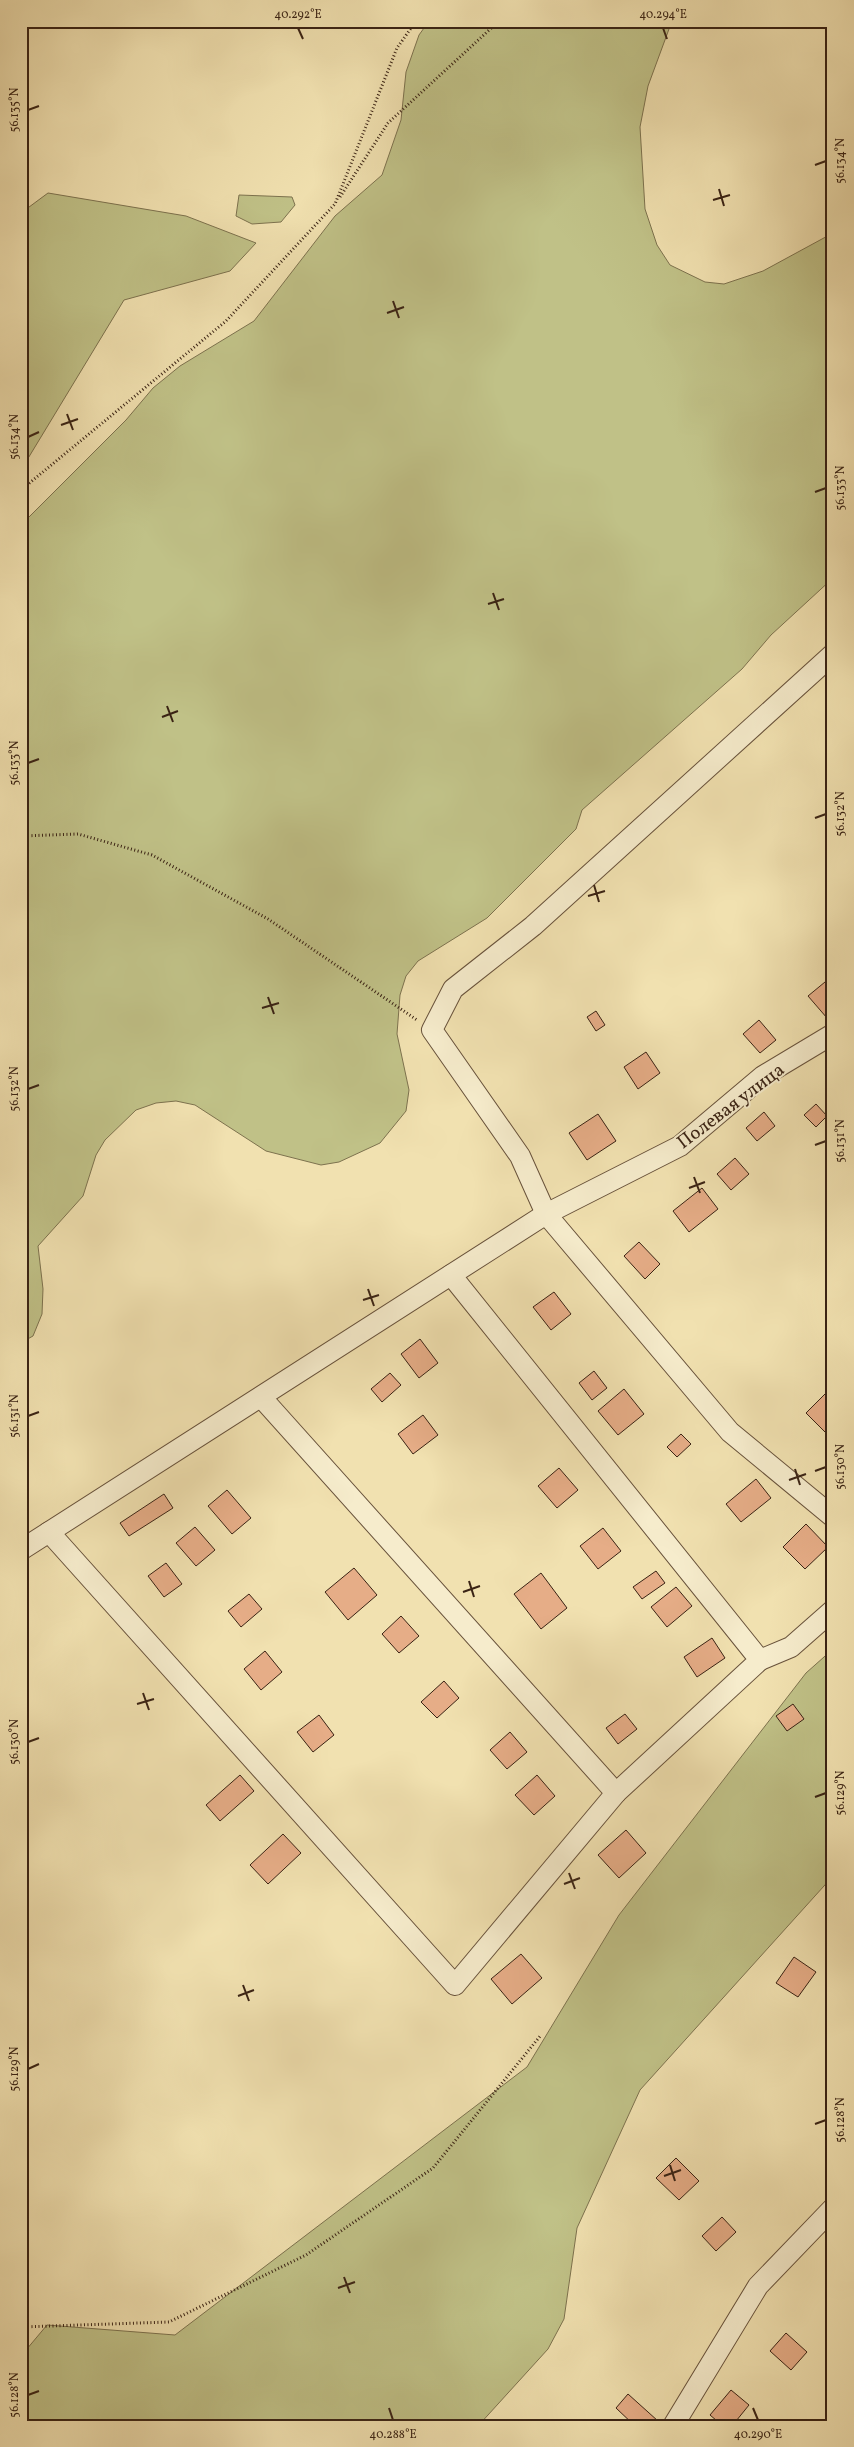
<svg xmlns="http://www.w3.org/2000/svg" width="854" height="2447" viewBox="0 0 854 2447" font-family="Vollkorn,serif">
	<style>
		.green { fill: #c0c187; stroke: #7d724e }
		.building { fill: #e6ad87; stroke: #3a2314 }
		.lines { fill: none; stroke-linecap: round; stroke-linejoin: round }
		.minor-casing { stroke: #68523b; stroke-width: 22 }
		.path { stroke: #3a2314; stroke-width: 3; stroke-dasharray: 1 2.5; stroke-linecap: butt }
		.minor { stroke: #f6eccc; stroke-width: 20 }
		.ticks { fill: none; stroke: #3a2314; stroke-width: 2 }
		.labels { text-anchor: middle; stroke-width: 4; stroke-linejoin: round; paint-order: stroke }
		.street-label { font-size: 19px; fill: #3a2314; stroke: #f6eccc }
		.neatline { fill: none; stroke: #3a2314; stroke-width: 2 }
		.ticks-label { font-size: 12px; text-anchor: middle; fill: #3a2314 }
	</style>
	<rect width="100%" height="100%" fill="#f1e1b0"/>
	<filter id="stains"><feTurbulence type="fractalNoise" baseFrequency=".004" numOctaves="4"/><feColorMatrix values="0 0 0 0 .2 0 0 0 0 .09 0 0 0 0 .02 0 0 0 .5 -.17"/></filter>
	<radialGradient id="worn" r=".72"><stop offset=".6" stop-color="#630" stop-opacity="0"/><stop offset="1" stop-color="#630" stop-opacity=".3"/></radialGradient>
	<g class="green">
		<path d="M429,21h239l1,8 -21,57 -8,41 5,82 12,36 13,20 35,17 19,2 39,-13 70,-38v345l-62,57 -29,34 -160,141 -6,19 -89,89 -69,43 -12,15 -6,19 -3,39 12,56 -3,21 -26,32 -41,19 -18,3 -55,-14 -71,-46 -19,-4 -20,2 -20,7 -31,30 -9,15 -13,41 -45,50 5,43 -1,25 -9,22 -9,5 -3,-2v-814l105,-105 27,-32 27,-22 74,-45 81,-105 47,-41 19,-55 5,-48 13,-37z"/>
		<path d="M48,193l138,23 70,27 -26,28 -106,29 -100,165h-3v-252z"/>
		<path d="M239,195l53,2 3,8 -14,17 -29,2 -16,-8z"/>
		<path d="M833,1649v227l-193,214 -63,138 -13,91 -16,30 -70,77h-457v-70l26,-31 128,10 352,-268 92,-152 187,-242z"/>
	</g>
	<g class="building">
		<path d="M825,982l8,9v22l-6,5 -19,-22z"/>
		<path d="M596,1011l9,14 -9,6 -9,-14z"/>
		<path d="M759,1020l17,20 -16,13 -17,-19z"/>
		<path d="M646,1052l14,21 -22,16 -14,-22z"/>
		<path d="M816,1104l11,12 -11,11 -12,-12z"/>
		<path d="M764,1112l11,14 -18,15 -11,-13z"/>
		<path d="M598,1114l18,27 -29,19 -18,-27z"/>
		<path d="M735,1158l14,16 -18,16 -14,-16z"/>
		<path d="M702,1188l16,21 -29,23 -16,-21z"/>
		<path d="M639,1242l21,22 -15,15 -21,-23z"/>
		<path d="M554,1292l17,22 -20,16 -18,-23z"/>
		<path d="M420,1339l18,24 -19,15 -18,-24z"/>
		<path d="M594,1371l13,17 -15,12 -13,-17z"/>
		<path d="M390,1373l11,12 -19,17 -11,-13z"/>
		<path d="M624,1389l20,25 -26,21 -20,-24z"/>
		<path d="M827,1392l6,5v29l-7,7 -20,-20z"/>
		<path d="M423,1415l15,20 -25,19 -15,-20z"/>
		<path d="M681,1434l10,10 -14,13 -10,-10z"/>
		<path d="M559,1468l19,22 -21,18 -19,-22z"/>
		<path d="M756,1479l15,19 -30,24 -15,-18z"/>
		<path d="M227,1490l24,28 -19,16 -24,-28z"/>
		<path d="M164,1494l9,14 -44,28 -9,-13z"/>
		<path d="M806,1524l22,23 -23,22 -22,-22z"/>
		<path d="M195,1527l20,23 -19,16 -20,-23z"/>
		<path d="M603,1528l18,23 -23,18 -18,-23z"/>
		<path d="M166,1563l16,21 -18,13 -16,-21z"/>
		<path d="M354,1568l23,27 -29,25 -23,-28z"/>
		<path d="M656,1571l9,12 -23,16 -9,-12z"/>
		<path d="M541,1573l26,35 -26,21 -27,-35z"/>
		<path d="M676,1587l16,19 -25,21 -16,-20z"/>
		<path d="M249,1594l13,15 -21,18 -13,-16z"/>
		<path d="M401,1616l18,20 -20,17 -17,-19z"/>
		<path d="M712,1638l13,20 -28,19 -13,-20z"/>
		<path d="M265,1651l17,21 -21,18 -17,-21z"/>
		<path d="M444,1681l15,17 -22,20 -16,-16z"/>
		<path d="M793,1704l11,15 -17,12 -11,-15z"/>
		<path d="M625,1714l12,15 -19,15 -12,-16z"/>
		<path d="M319,1715l15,20 -21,17 -16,-20z"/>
		<path d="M510,1732l17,20 -20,17 -17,-19z"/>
		<path d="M240,1775l14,16 -34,30 -14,-16z"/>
		<path d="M537,1775l18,21 -21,19 -19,-20z"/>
		<path d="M626,1830l20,23 -27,25 -21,-23z"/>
		<path d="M283,1834l18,19 -33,31 -18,-19z"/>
		<path d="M521,1954l21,24 -30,26 -21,-25z"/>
		<path d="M794,1957l22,15 -18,25 -22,-14z"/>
		<path d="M676,2158l23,23 -20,19 -23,-22z"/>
		<path d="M722,2217l14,15 -20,19 -14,-15z"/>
		<path d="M786,2333l21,19 -16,18 -21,-19z"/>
		<path d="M731,2390l18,15 -17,21h-9l-13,-11z"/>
		<path d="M628,2394l30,27 -5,5h-18l-19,-18z"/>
	</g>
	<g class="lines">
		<defs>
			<g id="minor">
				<path d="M833,654l-300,272 -80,63 -21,41 88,126 26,58 184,218 103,85"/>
				<path d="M451,1275l309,385 -144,133"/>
				<path d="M49,1532l406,453 161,-192 -355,-396"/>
				<path d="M21,1550l525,-336 134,-68 83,-70 70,-42"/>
				<path d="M760,1660l31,-13 42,-37"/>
				<path d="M673,2426l85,-140 75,-78"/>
			</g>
		</defs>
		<use href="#minor" class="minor-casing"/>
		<g class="path">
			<path d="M340,197l48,-74 111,-102"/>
			<path d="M21,490l205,-169 109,-117 62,-156 19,-27"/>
			<path d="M21,836l57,-2 74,21 116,64 149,101"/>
			<path d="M21,2327l148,-5 137,-67 127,-87 108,-133"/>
		</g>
		<use href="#minor" class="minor"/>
	</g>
	<path class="ticks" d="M298,28l5,11M663,28l4,11M28,110l11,-4M815,165l11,-4M719,189l5,17M713,200l17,-5M393,301l6,17M387,313l17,-6M67,414l6,16M61,425l17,-6M28,437l11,-5M815,492l11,-4M493,593l6,17M488,604l16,-5M167,706l6,16M162,717l16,-6M28,763l11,-4M815,818l11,-4M594,885l5,17M588,896l17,-5M268,997l6,17M262,1008l17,-5M28,1089l11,-4M815,1145l11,-4M694,1177l6,16M689,1188l16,-6M368,1289l6,17M363,1300l16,-5M28,1416l11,-4M795,1469l5,16M815,1471l11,-4M789,1480l17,-6M469,1581l5,16M463,1592l17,-6M143,1693l6,17M137,1704l17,-5M28,1742l11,-4M815,1797l11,-4M569,1873l6,16M564,1884l16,-6M243,1985l6,16M238,1996l16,-6M28,2069l11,-5M815,2124l11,-4M670,2165l5,16M664,2176l17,-6M344,2277l6,16M338,2288l17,-6M28,2395l11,-4M389,2408l4,12M753,2408l5,12"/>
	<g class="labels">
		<g class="street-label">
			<text transform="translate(730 1105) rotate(-37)" y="7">Полевая улица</text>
		</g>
	</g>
	<rect width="854" height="2447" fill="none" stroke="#f1e1b0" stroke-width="55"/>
	<rect x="28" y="28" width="798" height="2392" class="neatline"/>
	<g class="ticks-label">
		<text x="298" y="18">40.292°E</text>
		<text x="663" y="18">40.294°E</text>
		<text transform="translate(14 110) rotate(-90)" y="4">56.135°N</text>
		<text transform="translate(840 161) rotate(-90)" y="4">56.134°N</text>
		<text transform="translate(14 437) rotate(-90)" y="4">56.134°N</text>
		<text transform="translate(840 488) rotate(-90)" y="4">56.133°N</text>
		<text transform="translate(14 763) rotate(-90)" y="4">56.133°N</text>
		<text transform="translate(840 814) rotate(-90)" y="4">56.132°N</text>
		<text transform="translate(14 1089) rotate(-90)" y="4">56.132°N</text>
		<text transform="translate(840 1141) rotate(-90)" y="4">56.131°N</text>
		<text transform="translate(14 1416) rotate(-90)" y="4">56.131°N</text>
		<text transform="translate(840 1467) rotate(-90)" y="4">56.130°N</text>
		<text transform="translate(14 1742) rotate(-90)" y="4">56.130°N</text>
		<text transform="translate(840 1793) rotate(-90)" y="4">56.129°N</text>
		<text transform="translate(14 2069) rotate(-90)" y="4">56.129°N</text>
		<text transform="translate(840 2120) rotate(-90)" y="4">56.128°N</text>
		<text transform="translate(14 2395) rotate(-90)" y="4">56.128°N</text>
		<text x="393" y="2438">40.288°E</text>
		<text x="758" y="2438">40.290°E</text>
	</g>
	<rect width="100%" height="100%" filter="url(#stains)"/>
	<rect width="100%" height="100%" fill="url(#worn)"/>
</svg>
